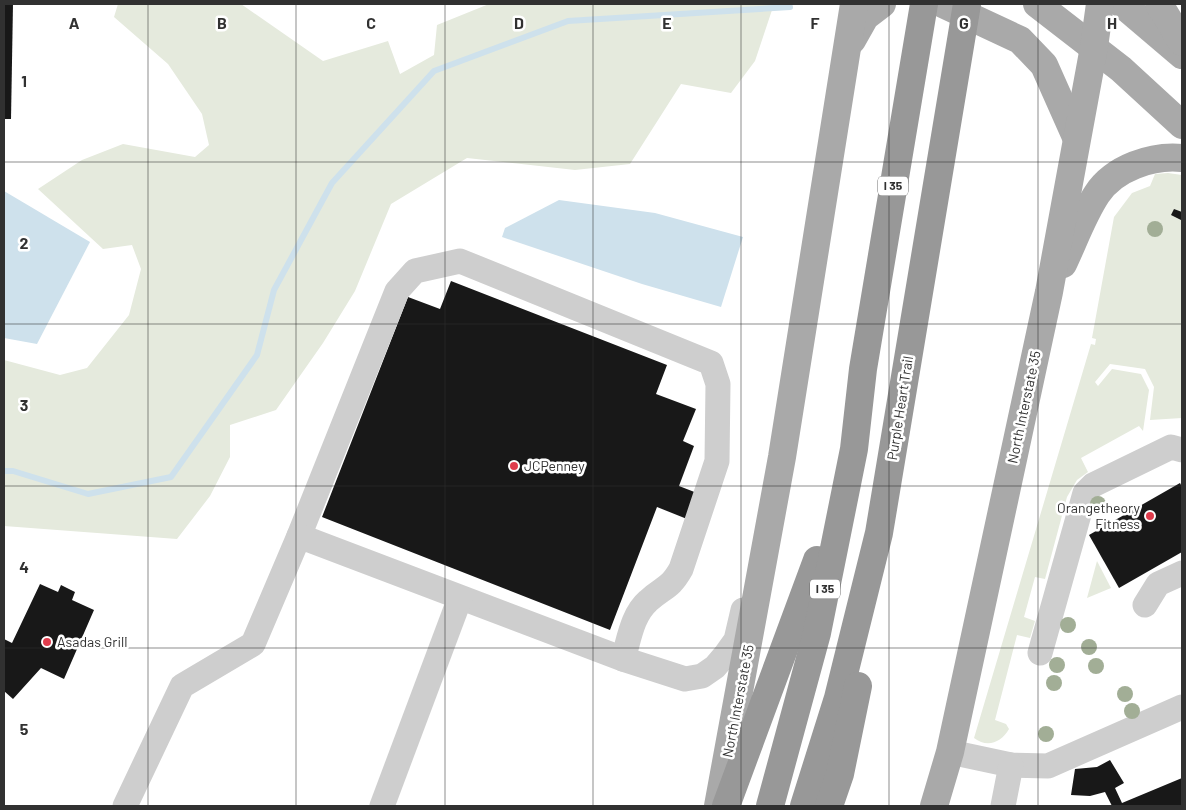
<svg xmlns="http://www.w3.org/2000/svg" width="1186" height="810" viewBox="0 0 1186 810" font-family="Barlow,sans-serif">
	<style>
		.green { fill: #e5eadd }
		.water { fill: #cee1ec }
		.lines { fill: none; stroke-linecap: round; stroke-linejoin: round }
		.stream { stroke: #cee1ec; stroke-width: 6 }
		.building { fill: #181818 }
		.minor { stroke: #cecece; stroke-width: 25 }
		.major { stroke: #a9a9a9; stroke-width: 28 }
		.highway { stroke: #989898; stroke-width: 28 }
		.tree { fill: #a2ae96 }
		.grid { fill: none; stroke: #313131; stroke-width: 1; stroke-opacity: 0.55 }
		.poi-dot { fill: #df3c4c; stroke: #fff; stroke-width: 2 }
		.labels { text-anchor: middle; stroke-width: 5; stroke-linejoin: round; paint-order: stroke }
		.shield { fill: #fff; stroke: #6f6f6f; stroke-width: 1 }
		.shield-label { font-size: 12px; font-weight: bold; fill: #313131 }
		.street-label { font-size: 14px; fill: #313131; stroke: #fff }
		.poi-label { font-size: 14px; fill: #313131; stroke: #fff; text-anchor: start }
		.grid-label { font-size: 16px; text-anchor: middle; font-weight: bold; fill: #313131; stroke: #fff; stroke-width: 5; stroke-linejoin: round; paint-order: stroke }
	</style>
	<rect width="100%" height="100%" fill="#fff"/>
	<g class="green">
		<path d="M118,4h123l82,57 65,-20 12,33 34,-19 3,-30 52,-21h285l-19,57 -24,32 -50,-9 -51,80 -55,6 -108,-12 -76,46 -36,87 -32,52 -47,67 -46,15v32l-20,39 -33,43 -173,-13v-166l56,15 27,-7 42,-53 12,-46 -9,-24 -29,4 -65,-60 44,-29 41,-16 72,13 14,-12 -7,-31 -34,-50 -54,-47z"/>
		<path d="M1168,173l14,2v243l-32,2 4,-33 -9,-18 -35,-5 -15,18 3,4 14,-17 29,5 8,16 -6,41 -4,-5 -58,32 7,14 -11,8 -10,17 -22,82 -10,-2 -11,40 11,4 -5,17 -13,-3 -22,85 11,4 3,5c-8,14 -22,19 -35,9l117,-394 4,1 1,-6 -4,-1 22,-121 18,-24 18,-7 5,-12z"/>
		<path d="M1097,561l14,27 -24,10z"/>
	</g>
	<g class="water">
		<path d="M4,191l86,51 -53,102 -33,-6z"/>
		<path d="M559,200l96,13 88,24 -22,70 -79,-23 -140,-47 3,-9z"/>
	</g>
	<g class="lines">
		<path class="stream" d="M4,471h9l75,23 83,-17 86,-122 17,-65 58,-107 102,-112 134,-50 222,-14"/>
	</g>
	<g class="building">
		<path d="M4,4h9l-2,115h-7z"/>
		<path d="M1174,209l8,3 -1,8 -10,-5z"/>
		<path d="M451,281l216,84 -11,29 40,15 -13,32 11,5 -15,40 18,7 -10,26 -30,-12 -47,123 -288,-113 86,-220 32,12z"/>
		<path d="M1180,483l2,4v65l-63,36 -30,-53z"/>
		<path d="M40,584l18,8 3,-7 14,7 -3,8 22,10 -30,69 -23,-11 -28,31 -9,-8v-52l8,4z"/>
		<path d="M1110,760l14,23 -9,5 7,15 60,-25v28h-70l-7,-14 -15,4 -19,-1 4,-26 22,-2z"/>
	</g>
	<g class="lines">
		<g class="minor">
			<path d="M299,536l98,-245 18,-20 45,-10 251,102 7,21 -1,77 -36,108c-12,21 -17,17 -33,32 -16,14 -19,39 -25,58"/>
			<path d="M1145,605l13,-21 24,-11"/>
			<path d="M1040,653l45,-160 8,-8 78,-38 11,3"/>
			<path d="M950,752l61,13 37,1 134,-59"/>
			<path d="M125,806l57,-120 71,-42 46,-108 324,123 62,20 17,-3 13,-9 11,-13 10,-14 7,-30"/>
			<path d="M382,806l78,-208"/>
			<path d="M1003,806l8,-41"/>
		</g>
		<g class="major">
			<path d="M943,4l77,36 24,25 32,72"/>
			<path d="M1037,4l84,65 61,56"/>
			<path d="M1122,4l60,51"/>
			<path d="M1159,4l23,38"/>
			<path d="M852,40l13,-23 17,-13"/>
			<path d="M1063,264c11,-23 20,-49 34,-70 17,-26 55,-39 85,-36"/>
			<path d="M718,806l64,-349 72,-453"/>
			<path d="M934,806l16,-54 99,-460 45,-245 6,-43"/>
		</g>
		<g class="highway">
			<path d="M726,806l91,-246"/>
			<path d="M770,806l47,-173 37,-184 9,-80 61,-365"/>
			<path d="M804,806l34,-108 41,-165 88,-529"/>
			<path d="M829,806l11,-32 18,-88"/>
		</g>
	</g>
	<g class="tree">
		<circle cx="1155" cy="229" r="8"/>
		<circle cx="1098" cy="504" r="8"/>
		<circle cx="1068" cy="625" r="8"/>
		<circle cx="1089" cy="647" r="8"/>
		<circle cx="1057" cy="665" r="8"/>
		<circle cx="1096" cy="666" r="8"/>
		<circle cx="1054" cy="683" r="8"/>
		<circle cx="1125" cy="694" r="8"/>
		<circle cx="1132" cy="711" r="8"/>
		<circle cx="1046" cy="734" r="8"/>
	</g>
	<path class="grid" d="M148,4v802M296,4v802M445,4v802M593,4v802M741,4v802M889,4v802M1038,4v802M4,162h1178M4,324h1178M4,486h1178M4,648h1178"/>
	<g class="poi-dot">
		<circle cx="514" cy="466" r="5"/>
		<circle cx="1150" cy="516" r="5"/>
		<circle cx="47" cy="642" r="5"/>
	</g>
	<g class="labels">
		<g class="shield">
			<rect x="878" y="176.5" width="30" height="19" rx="4"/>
			<rect x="810" y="579.5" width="30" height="19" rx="4"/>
		</g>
		<g class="shield-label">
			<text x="893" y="190">I 35</text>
			<text x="825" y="593">I 35</text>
		</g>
		<g class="street-label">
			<text transform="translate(1024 407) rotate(-78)" y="5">North Interstate 35</text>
			<text transform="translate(900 408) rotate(-81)" y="5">Purple Heart Trail</text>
			<text transform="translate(738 701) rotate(-79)" y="5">North Interstate 35</text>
		</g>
		<g class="poi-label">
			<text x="524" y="471">JCPenney</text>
			<text x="1140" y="513" text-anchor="end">Orangetheory<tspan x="1140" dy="16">Fitness</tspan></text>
			<text x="57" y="647">Asadas Grill</text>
		</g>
	</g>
	<g class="grid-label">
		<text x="74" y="29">A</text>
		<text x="222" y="29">B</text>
		<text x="371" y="29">C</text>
		<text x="519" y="29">D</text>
		<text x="667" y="29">E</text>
		<text x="815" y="29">F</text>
		<text x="964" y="29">G</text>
		<text x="1112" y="29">H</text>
		<text x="24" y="87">1</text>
		<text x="24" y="249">2</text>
		<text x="24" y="411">3</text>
		<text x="24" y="573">4</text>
		<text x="24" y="735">5</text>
	</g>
	<rect width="1186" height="810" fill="none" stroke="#313131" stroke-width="10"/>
</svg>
